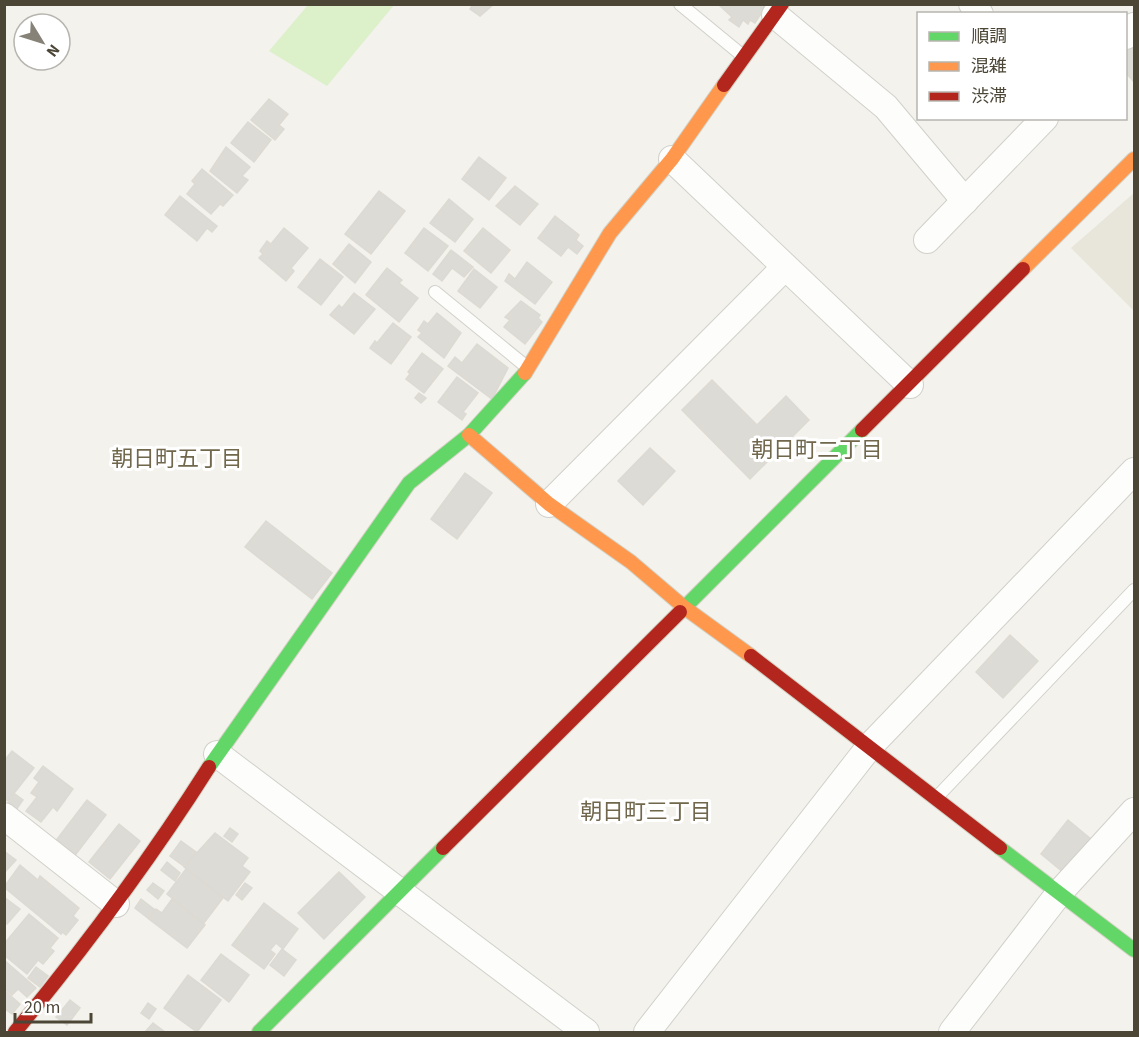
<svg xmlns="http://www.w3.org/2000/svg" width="1139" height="1037" viewBox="0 0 1139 1037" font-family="'Source Sans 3','Noto Sans JP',sans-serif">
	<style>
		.residential { fill: #e8e5da }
		.green { fill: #dcf0ca }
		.building { fill: #dddbd5; stroke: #dcdad2; stroke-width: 1.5 }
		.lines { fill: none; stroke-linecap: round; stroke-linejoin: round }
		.lane-casing { stroke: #d1d0ca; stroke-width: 14 }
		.street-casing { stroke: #d1d0ca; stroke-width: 28 }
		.fast-casing { stroke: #d3d1c3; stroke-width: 16 }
		.slow-casing { stroke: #d3d1c3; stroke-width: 16 }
		.jam-casing { stroke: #d3d1c3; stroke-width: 16 }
		.lane { stroke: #fdfdfc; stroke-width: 12 }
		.street { stroke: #fdfdfc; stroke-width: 26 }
		.fast { stroke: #63d668; stroke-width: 14 }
		.slow { stroke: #ff974d; stroke-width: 14 }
		.jam { stroke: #b3261e; stroke-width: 14 }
		.labels { text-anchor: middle; stroke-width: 6; stroke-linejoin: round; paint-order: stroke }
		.neighbourhood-label { font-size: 22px; fill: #70674c; stroke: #fff }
	</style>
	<rect width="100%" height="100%" fill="#f3f2ed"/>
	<path class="residential" d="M1134,193v118l-63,-63z"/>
	<path class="green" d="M308,5v-1l86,1 -67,81 -58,-35z"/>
	<g class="building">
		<path d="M473,4h21l-14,12 -10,-7z"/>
		<path d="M767,4l-12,19 -5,-3 -2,4 -5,-4 -4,7 -10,-7 3,-3 -13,-12z"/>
		<path d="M1134,42v40l-8,-9v-23z"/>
		<path d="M269,99l19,15 -9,11 5,4 -9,11 -24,-20z"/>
		<path d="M248,122l23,18 -17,22 -23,-19z"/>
		<path d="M226,147l24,20 -8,9 6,4 -11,13 -27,-22z"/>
		<path d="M479,157l27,21 -17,22 -27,-21z"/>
		<path d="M202,169l31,26 -10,11 -3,-2 -9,10 -24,-20 8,-10 -3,-3z"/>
		<path d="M515,186l23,18 -18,21 -24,-19z"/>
		<path d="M379,191l26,20 -34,43 -26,-20z"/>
		<path d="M180,196l37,30 -5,6 -5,-4 -10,13 -32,-26z"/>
		<path d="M449,199l24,20 -18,23 -25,-19z"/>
		<path d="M555,216l24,19 -3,5 7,6 -6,8 -9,-7 -7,9 -23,-18z"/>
		<path d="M284,228l24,20 -17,20 3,3 -8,10 -27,-23 4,-4 -3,-3 7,-10 4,3z"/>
		<path d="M424,228l24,18 -20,25 -23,-18z"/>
		<path d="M483,228l27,22 -19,23 -27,-22z"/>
		<path d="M349,244l22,18 -16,21 -22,-19z"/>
		<path d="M451,250l22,17 -9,10 -12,-9 -10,13 -9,-7z"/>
		<path d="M320,259l23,18 -22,28 -23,-18z"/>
		<path d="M527,262l25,20 -17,22 -30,-23 4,-7 6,5z"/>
		<path d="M387,268l15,12 -3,3 19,15 -19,24 -33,-27z"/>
		<path d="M474,269l23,18 -17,21 -22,-17z"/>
		<path d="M354,293l21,16 -21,25 -24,-19 9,-10 3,3z"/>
		<path d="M521,301l19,14 -2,3 4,4 -17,22 -21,-17 6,-7 -5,-3z"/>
		<path d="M437,313l24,20 -17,25 -26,-21 4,-4 -4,-3 6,-9 4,3z"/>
		<path d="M393,323l18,14 -20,27 -21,-16 5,-7 2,2z"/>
		<path d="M477,344l31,24 -16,31 -44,-33 7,-9 7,6z"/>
		<path d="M422,353l21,16 -19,24 -18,-14 4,-5 -2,-2z"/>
		<path d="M457,377l21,16 -15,19 3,2 -4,6 -24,-18z"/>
		<path d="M712,380l45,45 29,-29 23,24 -59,59 -68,-69z"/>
		<path d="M419,393l7,5 -5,5 -6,-5z"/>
		<path d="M650,448l25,23 -32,34 -25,-24z"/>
		<path d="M465,473l27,20 -35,46 -26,-20z"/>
		<path d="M266,521l66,52 -20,26 -67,-52z"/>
		<path d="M1010,635l28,26 -35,37 -27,-26z"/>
		<path d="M12,751l22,17 -26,33 -4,-3v-37z"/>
		<path d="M43,766l30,23 -16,22 -4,-4 -12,15 -15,-11 11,-14 -6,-4 8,-11 -5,-4z"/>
		<path d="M15,794l8,6 -9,13 -8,-7z"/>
		<path d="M87,800l19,15 -33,43 -19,-15z"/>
		<path d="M1068,820l23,19 -27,34 -23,-19z"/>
		<path d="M119,824l21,17 -30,38 -21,-17z"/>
		<path d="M230,828l8,6 -6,8 -8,-6z"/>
		<path d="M215,833l33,25 -6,8 8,6 -22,29 -44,-34z"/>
		<path d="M181,841l15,11 -11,15 -15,-11z"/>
		<path d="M4,851l12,9 -12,13z"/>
		<path d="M167,862l13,11 -5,8 -14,-11z"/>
		<path d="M20,865l18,15 2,-4 39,32 -6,8 5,4 -12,15 -4,-3 -1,2 -57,-47z"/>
		<path d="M186,869l37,29 -19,25 -37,-29z"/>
		<path d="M339,872l26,25 -41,42 -26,-26z"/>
		<path d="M153,883l11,8 -6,8 -11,-9z"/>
		<path d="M245,883l7,5 -10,12 -6,-5z"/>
		<path d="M4,897l16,12 -13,15 -3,-2z"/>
		<path d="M141,899l14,11 -6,9 -14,-11z"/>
		<path d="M172,899l33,26 -18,23 -38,-29 7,-10 6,4z"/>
		<path d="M264,903l34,26 -15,20 -7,-6 -6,7 5,4 -11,15 -32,-24z"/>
		<path d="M29,914l29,24 -8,10 4,3 -11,13 -5,-4 -11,14 -23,-19v-11z"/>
		<path d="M282,949l14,11 -12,16 -14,-11z"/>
		<path d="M221,954l28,21 -20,27 -28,-22z"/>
		<path d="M4,960l32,28 -9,9 -9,-8 -6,6 -8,-7z"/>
		<path d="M36,967l12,9 -8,11 -12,-9z"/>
		<path d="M188,975l33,25 -24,32 -33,-24z"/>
		<path d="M4,990l16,14 -8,10 -8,-6z"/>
		<path d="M70,1000l10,8 -13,17 -11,-8z"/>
		<path d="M148,1003l8,6 -7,10 -8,-6z"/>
		<path d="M153,1023l12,9h-20z"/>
	</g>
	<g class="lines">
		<defs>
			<g id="lane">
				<path d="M680,4l63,52"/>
				<path d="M435,292l93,76"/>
				<path d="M936,798l198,-208"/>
			</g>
			<g id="street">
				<path d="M972,4l8,10"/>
				<path d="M775,15l111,92 79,94"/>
				<path d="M1126,36l8,-10"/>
				<path d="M672,159l238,226"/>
				<path d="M927,240l118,-122"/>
				<path d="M549,504l236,-237"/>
				<path d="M217,754l369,278"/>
				<path d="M4,816l112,88"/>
				<path d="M647,1032l223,-286 264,-275"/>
				<path d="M952,1032l108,-140 74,-81"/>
			</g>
			<g id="fast">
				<path d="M680,612l182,-182"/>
				<path d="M209,767l200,-284 60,-48 56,-62"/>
				<path d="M1000,848l134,102"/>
				<path d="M259,1032l184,-184"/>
			</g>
			<g id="slow">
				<path d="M1023,269l111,-110"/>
				<path d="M525,373l85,-140 62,-74 52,-74"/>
				<path d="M469,435l80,69 82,58 54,46 66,48"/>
			</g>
			<g id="jam">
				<path d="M724,85l58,-81"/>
				<path d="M862,430l161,-161"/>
				<path d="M751,656l249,192"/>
				<path d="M443,848l237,-236"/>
				<path d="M15,1032c70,-85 135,-172 194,-265"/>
			</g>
		</defs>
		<use href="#lane" class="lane-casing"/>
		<use href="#street" class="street-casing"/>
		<use href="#fast" class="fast-casing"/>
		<use href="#slow" class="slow-casing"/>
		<use href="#jam" class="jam-casing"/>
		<use href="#lane" class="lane"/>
		<use href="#street" class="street"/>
		<use href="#fast" class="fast"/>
		<use href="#slow" class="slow"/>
		<use href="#jam" class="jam"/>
	</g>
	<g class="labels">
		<g class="neighbourhood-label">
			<text x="817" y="457">朝日町二丁目</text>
			<text x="177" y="466">朝日町五丁目</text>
			<text x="646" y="819">朝日町三丁目</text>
		</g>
	</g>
	<rect width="1139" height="1037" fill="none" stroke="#4c4637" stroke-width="12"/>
	<rect x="917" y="12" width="210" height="108" fill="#ffffff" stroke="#b7b5af" stroke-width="1.5"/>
	<rect x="929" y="32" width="30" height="9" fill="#63d668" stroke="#b7b5af" stroke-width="1.5"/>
	<text x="971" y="42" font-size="18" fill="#4c4637">順調</text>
	<rect x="929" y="62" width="30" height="9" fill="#ff974d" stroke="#b7b5af" stroke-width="1.5"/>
	<text x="971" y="72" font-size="18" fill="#4c4637">混雑</text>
	<rect x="929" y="92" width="30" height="9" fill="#b3261e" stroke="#b7b5af" stroke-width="1.5"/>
	<text x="971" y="102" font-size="18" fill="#4c4637">渋滞</text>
	<g transform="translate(42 42) rotate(128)"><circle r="28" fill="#ffffff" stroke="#b7b5af" stroke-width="1.5"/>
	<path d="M0-4.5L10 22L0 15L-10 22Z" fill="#868277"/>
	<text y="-9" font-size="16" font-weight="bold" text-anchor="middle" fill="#4c4637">N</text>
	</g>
	<path d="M15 1013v9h76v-9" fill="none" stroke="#4c4637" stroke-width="3"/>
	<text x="24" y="1013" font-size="18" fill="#4c4637" stroke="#ffffff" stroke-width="4.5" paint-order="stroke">20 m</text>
</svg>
